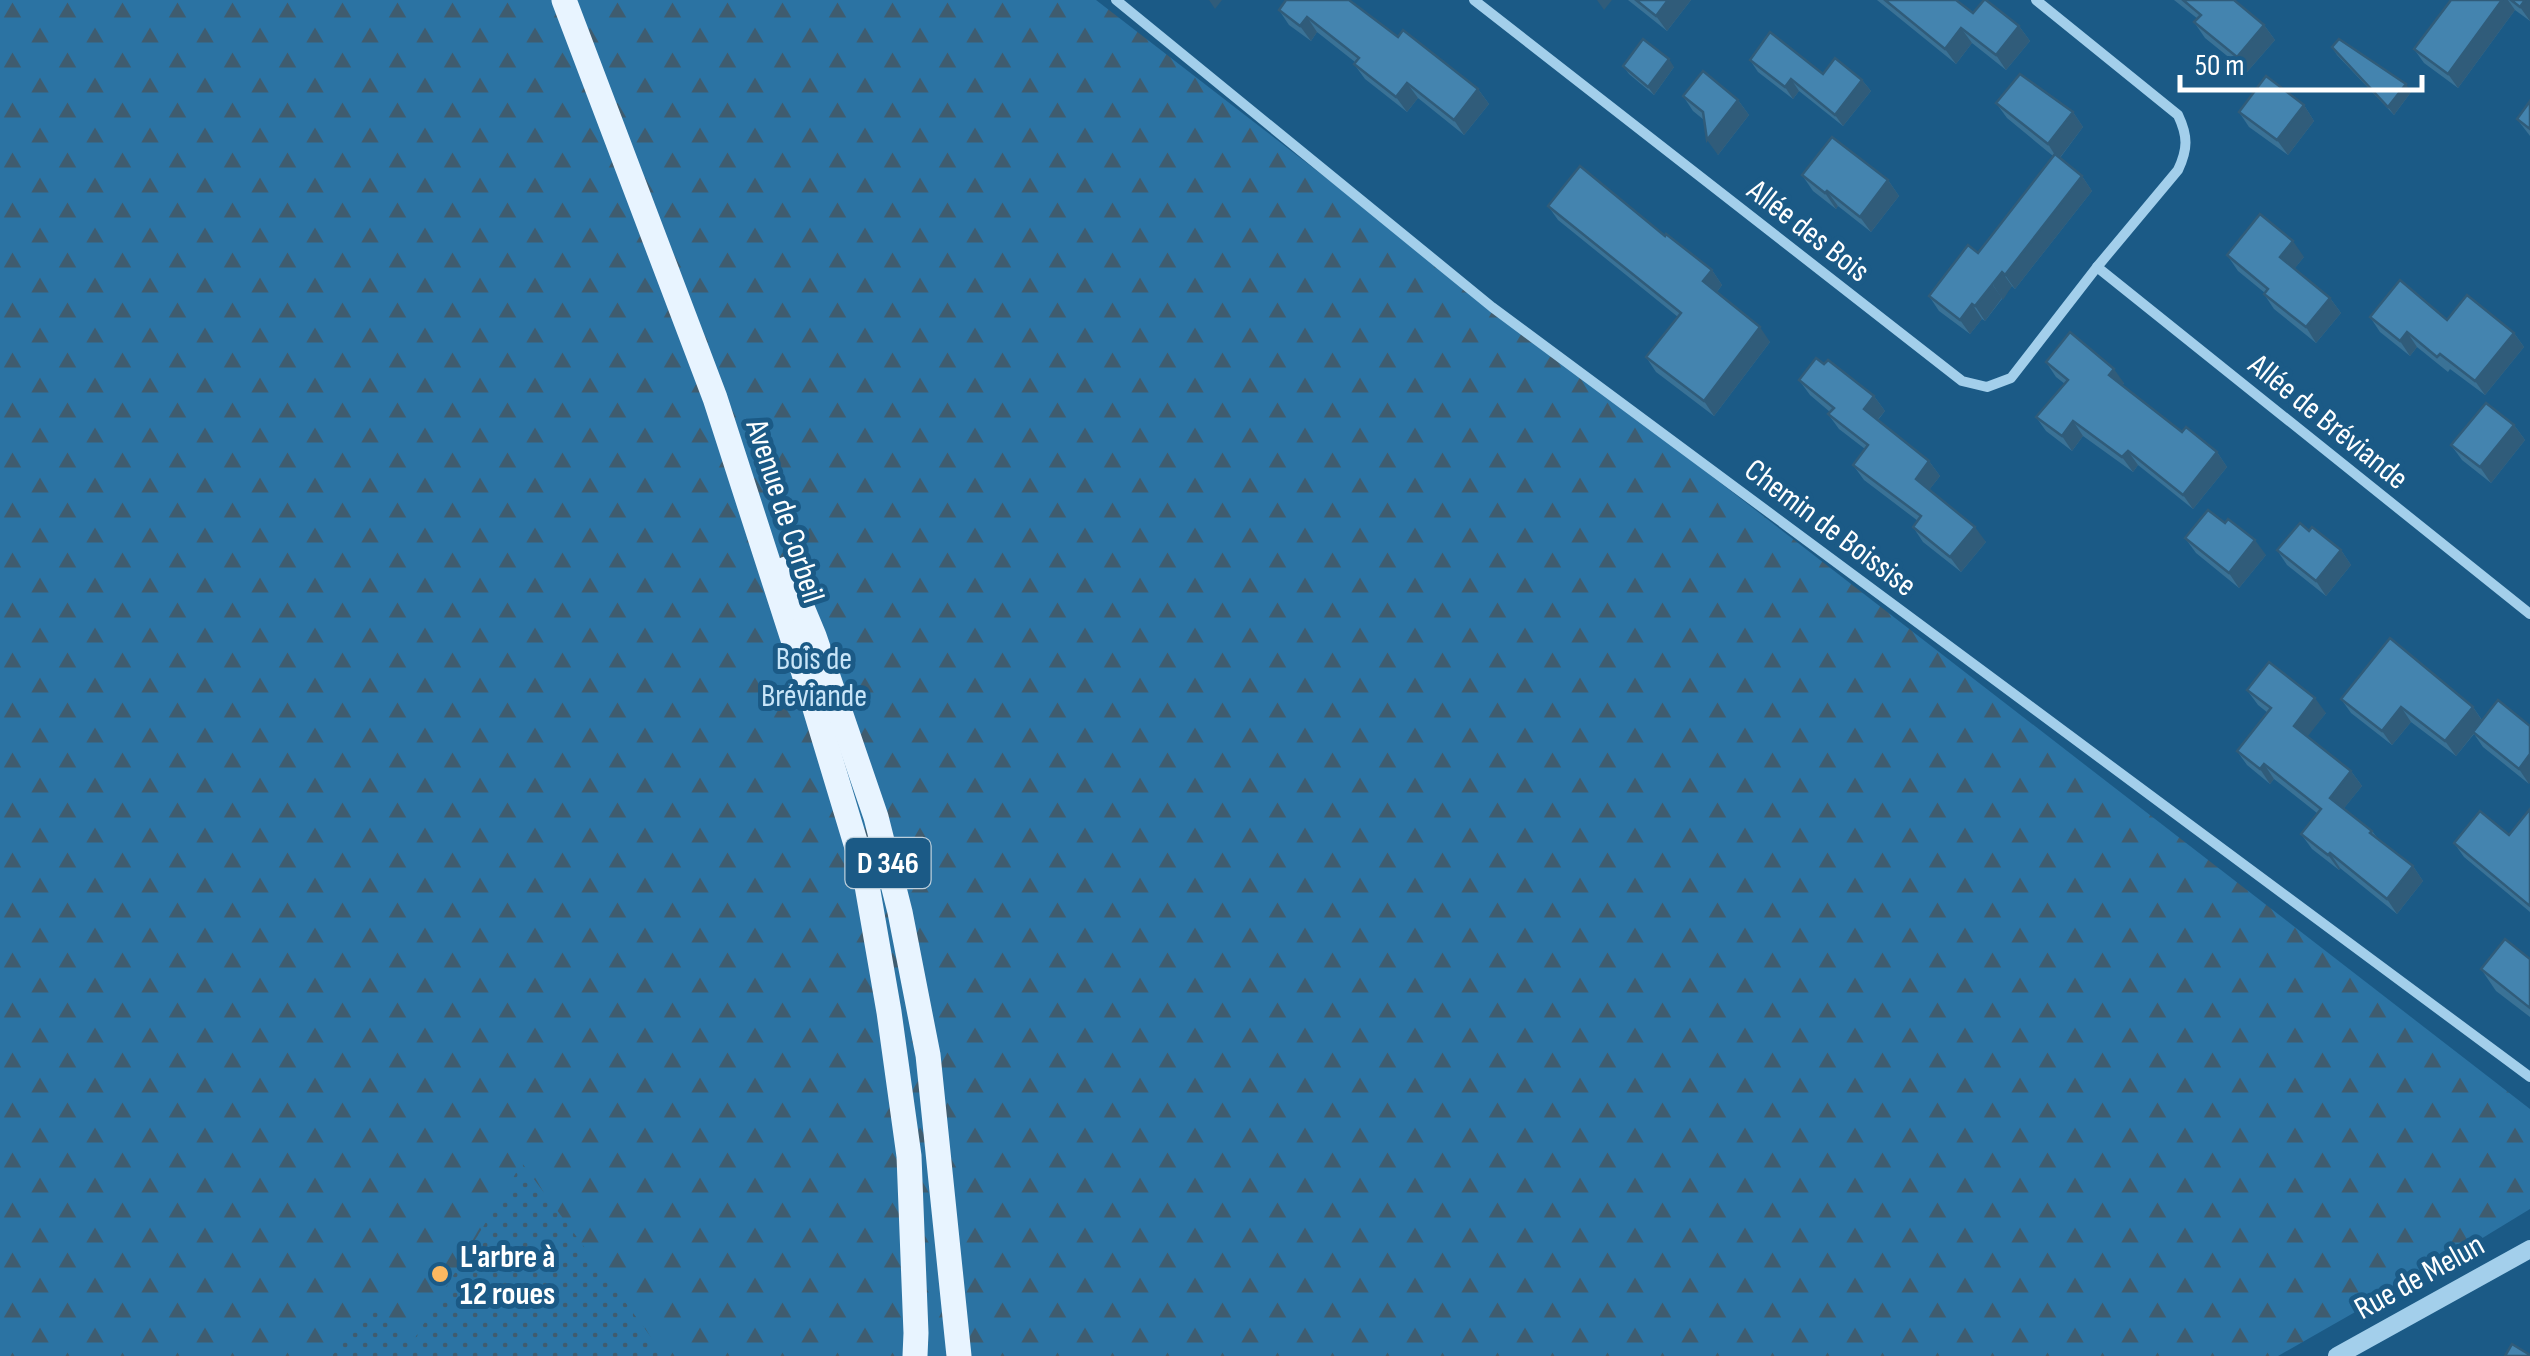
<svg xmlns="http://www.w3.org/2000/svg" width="2530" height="1356" viewBox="0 0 2530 1356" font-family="'Sofia Sans Condensed',sans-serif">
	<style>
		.forest { fill: url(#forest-firs) }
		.park { fill: url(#park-dots) }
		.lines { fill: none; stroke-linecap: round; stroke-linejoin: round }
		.minor { stroke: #a3cfeb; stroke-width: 10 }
		.tertiary { stroke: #a3cfeb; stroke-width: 18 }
		.primary { stroke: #e8f4ff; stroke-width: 25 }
		.wall { fill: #3a7296 }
		.shaded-wall { fill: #305c7a }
		.building { fill: #4484af; stroke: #305c7a; stroke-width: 2.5 }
		.poi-dot { fill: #fcb860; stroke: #1b5a86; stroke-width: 4 }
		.labels { text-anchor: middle; stroke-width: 10; stroke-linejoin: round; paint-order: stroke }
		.shield { fill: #1b5a86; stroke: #bbcedb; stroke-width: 2.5 }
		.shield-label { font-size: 30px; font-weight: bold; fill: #fff }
		.street-label { font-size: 32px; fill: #fff; stroke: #1b5a86 }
		.park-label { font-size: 32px; fill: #c8e5f8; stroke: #1b5a86 }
		.poi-label { font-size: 32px; font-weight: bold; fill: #fff; stroke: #1b5a86; text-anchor: start }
	</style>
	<defs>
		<pattern id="forest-firs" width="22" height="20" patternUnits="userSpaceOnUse" patternTransform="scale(2.5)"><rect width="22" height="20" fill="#2b73a3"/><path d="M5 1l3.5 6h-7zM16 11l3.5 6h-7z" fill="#3f5c6f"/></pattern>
		<pattern id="park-dots" width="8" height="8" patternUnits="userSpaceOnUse" patternTransform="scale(2.5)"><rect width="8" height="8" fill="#2b73a3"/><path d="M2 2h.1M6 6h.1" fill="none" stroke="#3f5c6f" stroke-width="1.8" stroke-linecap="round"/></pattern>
	</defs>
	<rect width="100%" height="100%" fill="#1b5a86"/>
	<path class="forest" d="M0,0h1096l1434,1109v100l-82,50 -170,97h-2278z"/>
	<path class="park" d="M522,1163l143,193h-333l36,-50 47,32z"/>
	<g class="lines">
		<g class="minor">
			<path d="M1116,0l376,307 1038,770"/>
			<path d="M1474,0l488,381 25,6 24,-9 86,-111 81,-97c10,-21 10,-34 0,-55l-142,-115"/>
			<path d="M2097,267l433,347"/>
		</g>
		<path class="tertiary" d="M2337,1356l193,-107"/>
		<g class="primary">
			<path d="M564,0l151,398 95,294 55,182 24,138 20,144 7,177 -1,23"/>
			<path d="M786,569l28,67 62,181 24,95 28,143 31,301"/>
		</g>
	</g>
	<g class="wall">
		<path d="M1628,0h63l-24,31z"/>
		<path d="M1877,0h79l17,13 46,13 11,15 -24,29 -34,-27 -16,21z"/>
		<path d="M2174,0h60l30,25 11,15 -28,32 -42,-34 -11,-16 4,-3z"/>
		<path d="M2451,0h79v21l-15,-11 -57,78 -34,-25 -10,-14z"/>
		<path d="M1279,10l119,27 80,52 11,15 -25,31 -46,-37 -11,14 -42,-33 -11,-15 1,-2 -38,-30 -6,9 -22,-16z"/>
		<path d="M2332,47l79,45 -17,23 -57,-60z"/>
		<path d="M1750,60l112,20 9,11 -28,35 -44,-35 -6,8 -35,-27z"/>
		<path d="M1623,66l51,1 -20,28 -25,-21z"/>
		<path d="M1683,96l55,4 11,15 -31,40 -14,-35 -11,-9z"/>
		<path d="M2530,101v35l-13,-17z"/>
		<path d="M1996,103l77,9 10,15 -23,31 22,18 10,15 -77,98 -3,-3 -27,35 -3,-2 -12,15 -31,-23 -10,-15 49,-43 75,-97 -46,-38z"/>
		<path d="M2304,105l10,16 -26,34 -39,-28 -10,-15z"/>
		<path d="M1802,175l86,5 11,16 -28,36 -33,-26 -2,3 -23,-18z"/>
		<path d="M1548,206l117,30 47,34 10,15 -5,7 53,50 -56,74 -58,-44 -10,-15 32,-40 -120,-97z"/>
		<path d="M2227,255l77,2 -10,12 36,29 11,15 -25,30 -42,-34 -10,-15 1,-1 -27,-22z"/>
		<path d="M2370,317l77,3 67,13 10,14 -39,48 -35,-26 -2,3 -31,-25 -7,9 -30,-24z"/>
		<path d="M2046,362l78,21 -2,3 60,46 35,20 10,15 -34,42 -55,-44 -5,7 -50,-36 -11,15 -26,-20 -10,-14 29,-33 -9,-7z"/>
		<path d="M1799,380l75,16 11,15 -7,9 51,41 11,15 -11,14 57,52 -25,30 -38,-30 -10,-15 5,-6 -54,-41 -11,-15 12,-16 -26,-20 -11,-15 2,-2 -20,-17z"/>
		<path d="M2514,425l11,15 -34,43 -29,-23 -11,-15z"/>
		<path d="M2309,531l32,19 10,15 -25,31 -39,-31 -10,-15z"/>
		<path d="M2185,538l81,17 -27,33 -43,-35z"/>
		<path d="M2247,690l79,23 -19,23 44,35 11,15 -18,22 28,23 7,9 34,26 10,15 -26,33 -57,-46 -1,2 -27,-21 -11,-15 16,-21 -43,-34 -4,5 -23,-19 -10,-14 31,-38 -10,-8z"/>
		<path d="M2341,699l132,8 9,13 16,-20 31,84 -46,-37 -9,-13 -18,22 -45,-34 -19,23 -41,-32z"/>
		<path d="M2530,809v103l-66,-55 -10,-14 55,-8z"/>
		<path d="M2530,959v58l-34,-26 -15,-22z"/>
	</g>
	<g class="shaded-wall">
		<path d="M1209,0h13l-7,9z"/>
		<path d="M1597,0h15l-8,10z"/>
		<path d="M1668,0h23l-24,31 -11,-15z"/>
		<path d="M2502,0h6l7,10 -57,78 -10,-14z"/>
		<path d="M2525,0h5v21l-10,-14z"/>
		<path d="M1307,17l10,15 -6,9 -11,-15z"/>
		<path d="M2264,25l11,15 -28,32 -10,-15z"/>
		<path d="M2019,26l11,15 -24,29 -10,-15z"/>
		<path d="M1961,28l11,15 -16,21 -11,-15z"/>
		<path d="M1669,59l5,8 -20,28 -6,-8z"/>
		<path d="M1791,79l8,12 -6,8 -8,-12z"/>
		<path d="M1862,80l9,11 -28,35 -8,-11z"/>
		<path d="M1407,83l11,15 -11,14 -11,-15z"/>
		<path d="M2406,84l5,8 -17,23 -6,-8z"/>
		<path d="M1478,89l11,15 -25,31 -10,-15z"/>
		<path d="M1738,100l11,15 -31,40 -11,-15z"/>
		<path d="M2304,105l10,16 -26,34 -11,-15z"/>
		<path d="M2073,112l10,15 -25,33 -10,-16z"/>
		<path d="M2082,176l10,15 -77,98 -10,-14z"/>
		<path d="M1888,180l11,16 -28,36 -11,-15z"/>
		<path d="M1827,191l11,15 -2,3 -11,-16z"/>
		<path d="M2293,241l11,16 -13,16 -11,-16z"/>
		<path d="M1712,270l10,15 -8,11 -11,-15z"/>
		<path d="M2002,272l10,14 -9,14 -10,-15z"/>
		<path d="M1992,284l10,14 -17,23 -10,-15z"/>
		<path d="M2330,298l11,15 -25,30 -10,-16z"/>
		<path d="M1972,304l10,15 -12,15 -10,-14z"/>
		<path d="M1760,327l10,15 -56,74 -10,-15z"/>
		<path d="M2407,332l10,15 -7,9 -10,-15z"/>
		<path d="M2514,333l10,14 -39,48 -10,-14z"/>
		<path d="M2114,369l10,14 -5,7 -10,-15z"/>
		<path d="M1874,396l11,15 -11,13 -10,-15z"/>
		<path d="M2073,421l10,15 -11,15 -10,-15z"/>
		<path d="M2514,425l11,15 -34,43 -11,-16z"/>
		<path d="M2128,451l10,14 -5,7 -11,-15z"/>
		<path d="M2217,452l10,15 -34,42 -10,-14z"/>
		<path d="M1929,461l11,15 -14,18 -10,-15z"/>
		<path d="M1975,527l11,15 -25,30 -11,-15z"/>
		<path d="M2255,540l11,15 -27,33 -10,-15z"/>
		<path d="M2341,550l10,15 -25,31 -10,-15z"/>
		<path d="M2315,698l11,15 -22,28 -10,-15z"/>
		<path d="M2401,707l10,15 -19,23 -10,-14z"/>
		<path d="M2473,707l10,15 -27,34 -11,-15z"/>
		<path d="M2530,754v29l-1,1 -10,-15z"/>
		<path d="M2264,764l10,15 -4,5 -10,-15z"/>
		<path d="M2351,771l11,15 -21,26 -11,-14z"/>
		<path d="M2330,853l10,15 -1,2 -11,-15z"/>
		<path d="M2413,866l10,15 -26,33 -10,-15z"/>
	</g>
	<g class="building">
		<path d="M1286,0h63l49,37 5,-7 75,59 -24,31 -47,-37 -11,14 -42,-33 5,-6 -52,-41 -7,9 -21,-16z"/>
		<path d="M1636,0h32l-12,16z"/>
		<path d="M1885,0h71l17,13 11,-13h2l33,26 -23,29 -35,-27 -16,21z"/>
		<path d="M2183,0h51l30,25 -27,32 -43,-35 7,-7z"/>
		<path d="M2451,0h51l-54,74 -34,-25z"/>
		<path d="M2511,0h14l-5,7z"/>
		<path d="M1770,32l53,42 12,-16 27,22 -27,35 -44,-36 -6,8 -35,-27z"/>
		<path d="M1643,39l26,20 -21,28 -25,-21z"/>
		<path d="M2339,39l67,45 -18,23 -56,-60z"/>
		<path d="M1703,71l35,29 -31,40 -4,-28 -20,-16z"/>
		<path d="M2020,74l53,38 -25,32 -52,-41z"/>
		<path d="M2266,76l38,29 -27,35 -38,-28z"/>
		<path d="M2530,101v28l-13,-10z"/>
		<path d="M1832,137l56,43 -28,37 -33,-26 -2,2 -23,-18z"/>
		<path d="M2055,154l27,22 -77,99 -3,-3 -27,34 -3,-2 -12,16 -31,-24 39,-51 10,8z"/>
		<path d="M1580,166l85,70 1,-2 46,36 -9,11 57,46 -56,74 -58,-44 35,-44 -133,-107z"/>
		<path d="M2260,214l33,27 -13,16 50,41 -24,29 -42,-33 4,-5 -41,-34z"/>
		<path d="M2400,280l47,40 20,-25 47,38 -39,48 -35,-27 -3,3 -30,-25 -7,9 -30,-24z"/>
		<path d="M2070,332l44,37 -5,6 73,57 4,-5 31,25 -34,43 -55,-44 -6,6 -49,-36 -11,15 -26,-19 32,-37 -22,-18z"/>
		<path d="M1816,358l8,6 4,-4 46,36 -10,13 65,52 -13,18 59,48 -25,30 -37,-30 8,-11 -68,-51 15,-20 -40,-31 6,-6 -35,-28z"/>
		<path d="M2486,403l28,22 -34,42 -29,-22z"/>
		<path d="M2208,510l17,13 3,-4 27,21 -26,33 -44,-35z"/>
		<path d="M2300,523l9,8 3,-4 29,23 -25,31 -39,-31z"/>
		<path d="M2390,638l83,69 -28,34 -44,-34 -19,24 -41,-32z"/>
		<path d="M2269,662l46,36 -21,28 57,45 -21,27 42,33 -2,2 43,33 -26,33 -57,-46 -2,2 -27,-21 20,-25 -57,-45 -4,5 -23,-18 34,-43 -24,-18z"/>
		<path d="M2498,700l32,26v28l-11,15 -46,-37z"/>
		<path d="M2530,809v97l-76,-63 26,-32 29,24z"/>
		<path d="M2505,939l25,20v49l-49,-39z"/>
		<path d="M2512,1344l18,11v1h-25z"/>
	</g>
	<circle class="poi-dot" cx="440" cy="1274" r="10"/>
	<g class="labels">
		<rect class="shield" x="845.5" y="838" width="85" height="50" rx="8"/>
		<g class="shield-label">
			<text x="888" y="873">D 346</text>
		</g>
		<g class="street-label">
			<text transform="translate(1809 230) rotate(38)" y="11">Allée des Bois</text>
			<text transform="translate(2329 421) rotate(39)" y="11">Allée de Bréviande</text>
			<text transform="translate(786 511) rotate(72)" y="11">Avenue de Corbeil</text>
			<text transform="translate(1831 527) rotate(37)" y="11">Chemin de Boissise</text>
			<text transform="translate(2419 1276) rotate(-29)" y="11">Rue de Melun</text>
		</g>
		<g class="park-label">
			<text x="814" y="669">Bois de<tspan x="814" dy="37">Bréviande</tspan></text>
		</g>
		<g class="poi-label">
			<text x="460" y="1267">L'arbre à<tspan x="460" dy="37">12 roues</tspan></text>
		</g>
	</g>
	<path d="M2180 75v15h242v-15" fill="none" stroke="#ffffff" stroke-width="5"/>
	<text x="2195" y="75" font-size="30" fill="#ffffff" stroke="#1b5a86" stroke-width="8" paint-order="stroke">50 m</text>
</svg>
